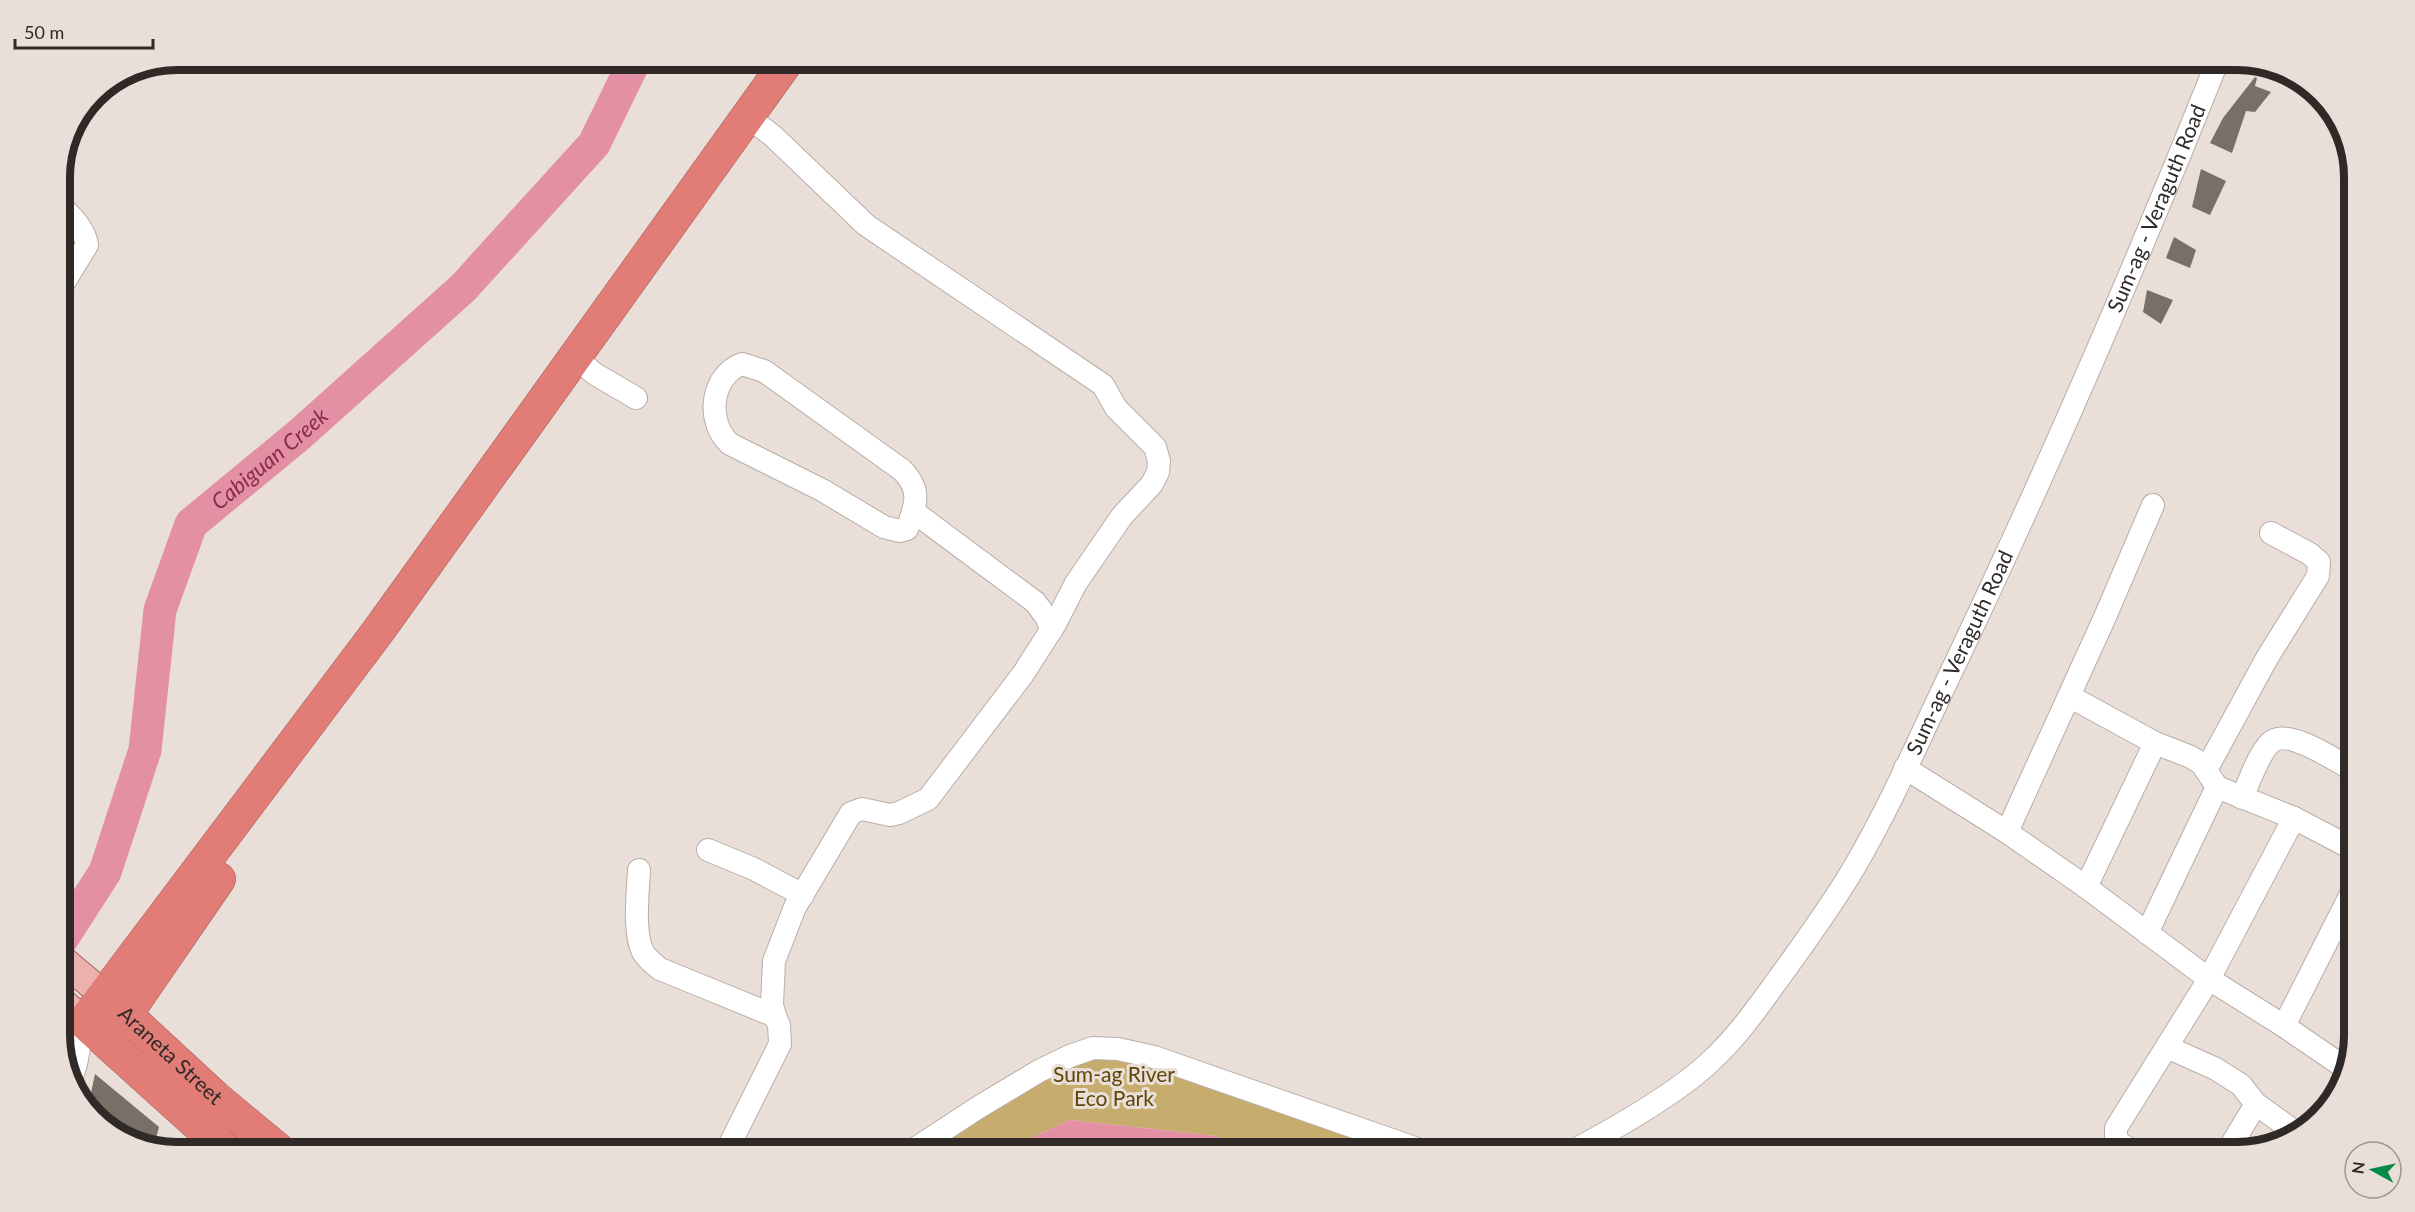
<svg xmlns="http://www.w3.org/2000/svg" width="2415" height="1212" viewBox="0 0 2415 1212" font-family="Lato,sans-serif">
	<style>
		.green { fill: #c7ad6d }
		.water { fill: #e390a5 }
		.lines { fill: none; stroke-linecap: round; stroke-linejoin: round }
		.river { stroke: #e390a5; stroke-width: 33 }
		.building { fill: #787067 }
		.minor-casing { stroke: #b9ada7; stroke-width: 24 }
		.major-casing { stroke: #a3605b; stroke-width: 30 }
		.highway-casing { stroke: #a3605b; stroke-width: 34 }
		.minor { stroke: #fff; stroke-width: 22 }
		.major { stroke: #edb1ad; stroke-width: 28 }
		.highway { stroke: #e17d76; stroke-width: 33 }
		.labels { text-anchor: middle; stroke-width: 6; stroke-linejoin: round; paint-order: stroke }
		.street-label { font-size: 21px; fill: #2f2a28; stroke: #eaded8 }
		.park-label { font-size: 21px; fill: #5c4706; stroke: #eaded8 }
		.water-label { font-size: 22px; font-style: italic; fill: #8b2a4c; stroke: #eaded8 }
		.rim { fill: none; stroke: #2f2a28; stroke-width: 8 }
	</style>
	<rect width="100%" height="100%" fill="#eaded8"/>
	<path class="green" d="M1093,1048l333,104h-175l-35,-16 -146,-16 -69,32h-91z"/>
	<path class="water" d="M1070,1120l146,16 35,16h-250z"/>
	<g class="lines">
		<path class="river" id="s1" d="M60,942l45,-70 40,-122 15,-140 31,-86 108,-89 164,-147 131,-144 41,-84"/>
	</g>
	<g class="building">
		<path d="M2255,77l2,1 -2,8 16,6 -16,20 -9,-1 -14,42 -22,-10 13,-25z"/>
		<path d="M2201,169l25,12 -16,34 -18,-8z"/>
		<path d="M2174,237l22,13 -6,18 -24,-10z"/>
		<path d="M2147,290l26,10 -12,24 -18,-12z"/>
		<path d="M95,1074l64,53 -5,20 -28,-7 -38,-33z"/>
	</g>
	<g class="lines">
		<defs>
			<g id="minor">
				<path d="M60,206c12,10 25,24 27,39l-27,44"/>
				<path d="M574,357l21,17 41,24"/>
				<path d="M742,364l22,7 138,99c20,20 14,35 5,59l-7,2 -16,-4 -62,-37 -92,-46c-24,-21 -20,-68 12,-80z"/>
				<path d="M914,512l121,90 12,16 4,13"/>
				<path d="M2069,696l86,47 36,14 11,7 15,23 77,31 61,32"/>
				<path d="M1905,768l102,64 79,55 123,92 -93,149v13l18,11"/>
				<path d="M2206,770l61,-112 51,-82 1,-14 -9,-8 -39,-21"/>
				<path d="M2242,798c7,-16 16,-43 28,-55 17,-17 67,19 85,28"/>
				<path d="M2294,818l-85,161 75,47 63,43"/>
				<path d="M2007,832l98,-215 48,-112"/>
				<path d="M708,850l46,19 49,26"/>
				<path d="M639,870c-1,22 -6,63 4,82 4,7 11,12 17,17l115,47"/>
				<path d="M2086,887l69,-144"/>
				<path d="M2147,933l70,-146"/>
				<path d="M2284,1026l71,-140"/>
				<path d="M2167,1047l49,22 25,16 15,19 42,30"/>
				<path d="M72,1076l4,-12 8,-42"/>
				<path d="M726,1152l54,-108 -1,-19 -4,-9 -3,-11 2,-44 21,-54 56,-94 11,-4 28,6 9,-2 29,-14 95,-125 32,-50 21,-41 46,-67 30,-32 6,-12 1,-11 -4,-14 -39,-39 -13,-23 -237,-160 -93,-89 -26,-20"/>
				<path d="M910,1152l69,-45 60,-36 31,-15 23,-8 25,1 36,8 272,95"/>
				<path id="s2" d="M1571,1152c43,-23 107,-59 141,-92 27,-25 48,-56 70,-86 25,-35 51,-70 73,-108 38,-65 68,-136 101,-204 94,-198 181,-399 262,-602"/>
				<path d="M2227,1152l29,-48"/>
			</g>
			<g id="major">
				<path d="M60,958l44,37"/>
				<path d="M60,1000l24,22"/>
			</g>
			<g id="highway">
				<path id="s3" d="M110,1000l106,98 65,54"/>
				<path d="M107,1042l112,-163"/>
				<path d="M228,1152l-144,-130 295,-392 409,-570"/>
			</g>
		</defs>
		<use href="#minor" class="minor-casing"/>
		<use href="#major" class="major-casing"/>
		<use href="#highway" class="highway-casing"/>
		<use href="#minor" class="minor"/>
		<use href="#major" class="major"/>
		<use href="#highway" class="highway"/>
	</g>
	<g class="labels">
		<g class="street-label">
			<text dy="7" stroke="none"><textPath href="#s2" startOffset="1134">Sum-ag - Veraguth Road</textPath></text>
			<text dy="7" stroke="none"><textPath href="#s2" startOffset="648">Sum-ag - Veraguth Road</textPath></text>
			<text dy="7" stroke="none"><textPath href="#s3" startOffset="82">Araneta Street</textPath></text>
		</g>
		<g class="park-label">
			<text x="1114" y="1082">Sum-ag River<tspan x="1114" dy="24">Eco Park</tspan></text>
		</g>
		<g class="water-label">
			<text dy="8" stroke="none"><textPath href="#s1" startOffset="546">Cabiguan Creek</textPath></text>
		</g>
	</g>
	<path d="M0 0H2415V1212H0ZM177 70H2237A107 107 0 0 1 2344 177V1035A107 107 0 0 1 2237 1142H177A107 107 0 0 1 70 1035V177A107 107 0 0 1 177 70Z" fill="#eaded8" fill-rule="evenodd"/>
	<path class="rim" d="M177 70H2237A107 107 0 0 1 2344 177V1035A107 107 0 0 1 2237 1142H177A107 107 0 0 1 70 1035V177A107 107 0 0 1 177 70Z"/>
	<g transform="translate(2373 1170) rotate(278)"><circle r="28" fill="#eaded8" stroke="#9f9692" stroke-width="1.5"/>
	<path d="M0-4.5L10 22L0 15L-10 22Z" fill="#048b48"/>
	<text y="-9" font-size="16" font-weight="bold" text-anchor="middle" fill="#2f2a28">N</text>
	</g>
	<path d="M15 39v9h138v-9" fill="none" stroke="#2f2a28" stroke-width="3"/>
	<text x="24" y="39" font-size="18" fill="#2f2a28" stroke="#eaded8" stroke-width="4.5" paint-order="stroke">50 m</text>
</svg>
